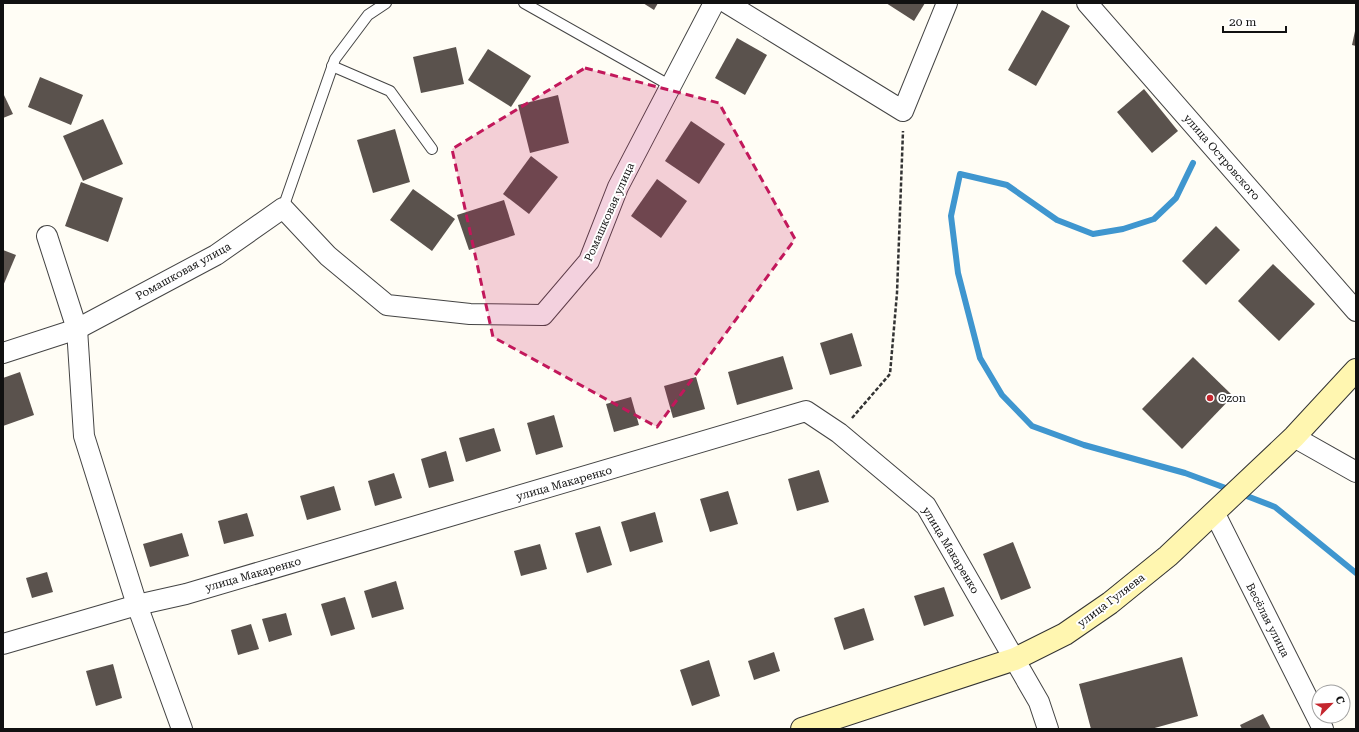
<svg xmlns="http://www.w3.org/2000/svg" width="1359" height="732" viewBox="0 0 1359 732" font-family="'Roboto Serif',serif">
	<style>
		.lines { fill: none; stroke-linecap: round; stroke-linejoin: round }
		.stream { stroke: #3f96cf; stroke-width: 6 }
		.building { fill: #5a524d }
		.service-casing { stroke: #444; stroke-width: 12 }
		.minor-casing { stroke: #444; stroke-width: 22 }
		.secondary-casing { stroke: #333; stroke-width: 24 }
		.path { stroke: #333; stroke-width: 2.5; stroke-dasharray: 4 2; stroke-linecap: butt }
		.service { stroke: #fff; stroke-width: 10 }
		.minor { stroke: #fff; stroke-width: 20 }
		.secondary { stroke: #fff6b0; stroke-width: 22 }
		.marked { fill: #c2185b; fill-opacity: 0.2; stroke: #c2185b; stroke-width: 3; stroke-dasharray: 8 5; stroke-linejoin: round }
		.poi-dot { fill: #c4262e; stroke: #fff; stroke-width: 1.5 }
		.labels { text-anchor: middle; stroke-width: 4; stroke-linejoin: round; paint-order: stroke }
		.street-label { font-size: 11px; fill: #111; stroke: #fff }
		.poi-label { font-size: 11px; fill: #111; stroke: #fff; text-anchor: start }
	</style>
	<rect width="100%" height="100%" fill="#fffdf5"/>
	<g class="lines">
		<g class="stream">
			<path d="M1193,163l-17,35 -22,21 -31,10 -30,5 -36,-14 -50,-35 -47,-11 -9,42 7,57 22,85 22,37 30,31 52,19 101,28 46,17"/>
			<path d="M1239,493l36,14 81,66"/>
		</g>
	</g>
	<g class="building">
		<path d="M643,3h15l-4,7z"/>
		<path d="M886,3h39l-11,18z"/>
		<path d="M1042,10l28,16 -34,60 -28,-16z"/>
		<path d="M1355,31h1v15l-4,-1z"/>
		<path d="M737,38l30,17 -22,40 -30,-17z"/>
		<path d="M456,47l8,37 -43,9 -8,-36z"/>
		<path d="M488,49l43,27 -20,31 -43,-27z"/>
		<path d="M40,77l43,18 -12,30 -43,-18z"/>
		<path d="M1144,89l34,42 -26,22 -35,-41z"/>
		<path d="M3,93l10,21 -10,4z"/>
		<path d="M558,95l11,48 -39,10 -12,-48z"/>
		<path d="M103,119l20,45 -40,17 -20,-45z"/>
		<path d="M691,121l34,23 -26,40 -34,-23z"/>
		<path d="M395,129l15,53 -37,11 -16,-53z"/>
		<path d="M531,156l27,21 -29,37 -26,-20z"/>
		<path d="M657,179l30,22 -26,37 -30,-22z"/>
		<path d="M81,182l42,16 -15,44 -43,-16z"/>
		<path d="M413,189l42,30 -23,32 -42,-31z"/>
		<path d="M504,200l11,35 -46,15 -12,-35z"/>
		<path d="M1216,226l24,24 -34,35 -24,-24z"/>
		<path d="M3,250l13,5 -13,31z"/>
		<path d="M1273,264l42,40 -36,37 -41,-40z"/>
		<path d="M852,333l10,33 -32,9 -10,-32z"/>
		<path d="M783,356l10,33 -56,16 -9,-33z"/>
		<path d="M1193,357l40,39 -51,53 -40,-40z"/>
		<path d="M20,372l14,43 -31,11v-48z"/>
		<path d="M696,377l9,32 -32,9 -9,-32z"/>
		<path d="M631,397l8,28 -25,7 -8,-28z"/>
		<path d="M554,415l9,32 -27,8 -9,-32z"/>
		<path d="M494,428l7,23 -35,11 -7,-24z"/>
		<path d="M446,451l8,30 -25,7 -8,-29z"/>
		<path d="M819,470l10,32 -32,9 -9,-32z"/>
		<path d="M394,473l8,25 -27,8 -7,-25z"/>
		<path d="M334,486l7,24 -34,10 -7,-24z"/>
		<path d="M728,491l10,33 -28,8 -10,-33z"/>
		<path d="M655,512l8,30 -33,10 -9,-30z"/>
		<path d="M247,513l7,23 -30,8 -6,-23z"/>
		<path d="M600,526l12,39 -25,8 -12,-40z"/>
		<path d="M182,533l7,23 -39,11 -7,-23z"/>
		<path d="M1013,542l18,46 -30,12 -18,-46z"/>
		<path d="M540,544l7,25 -26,7 -7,-25z"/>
		<path d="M47,572l6,20 -21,6 -6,-20z"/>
		<path d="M396,581l8,28 -32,9 -8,-27z"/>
		<path d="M944,587l10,29 -30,10 -10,-30z"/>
		<path d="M345,597l10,32 -24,7 -10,-32z"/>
		<path d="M864,608l10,32 -30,10 -10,-32z"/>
		<path d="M286,613l6,22 -23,7 -7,-23z"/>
		<path d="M251,624l8,25 -21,6 -7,-25z"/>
		<path d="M774,652l6,19 -26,9 -6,-19z"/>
		<path d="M1182,657l16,59 -47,13h-60l-12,-45z"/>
		<path d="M709,660l11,36 -28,10 -12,-36z"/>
		<path d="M113,664l9,34 -26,8 -10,-35z"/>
		<path d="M1263,714l8,15h-29l-2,-4z"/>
	</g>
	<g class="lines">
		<defs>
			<g id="service">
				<path d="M524,3l147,83"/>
				<path d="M332,66l58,25 42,58"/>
				<path d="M283,208l52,-149 33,-44 18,-12"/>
			</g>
			<g id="minor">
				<path d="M727,3l176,108 44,-108"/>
				<path d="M1087,3l269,308"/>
				<path d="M47,236l30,93 7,107 53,169 45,124"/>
				<path d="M3,353l74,-24 139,-74 67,-47 45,48 59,49 83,9 73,1 46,-54 29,-74 96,-184"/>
				<path d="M1294,437l62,35"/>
				<path d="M1214,512l109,217"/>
				<path d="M3,644l134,-39 49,-11 620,-183 33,22 87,73 113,196 9,27"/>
			</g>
			<path id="secondary" d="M802,729l213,-70 50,-25 45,-31 58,-47 126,-119 62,-67"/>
		</defs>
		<use href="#service" class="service-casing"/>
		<use href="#minor" class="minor-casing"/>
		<use href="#secondary" class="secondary-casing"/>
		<path class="path" d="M852,418l38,-44 7,-81 6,-162"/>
		<use href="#service" class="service"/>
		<use href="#minor" class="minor"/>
		<use href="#secondary" class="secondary"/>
	</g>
	<path class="marked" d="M585,68l134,35 76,136 -138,188 -164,-90 -41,-188z"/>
	<circle class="poi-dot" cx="1210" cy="398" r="4"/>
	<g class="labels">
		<g class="street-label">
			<text transform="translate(1222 157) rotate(49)" y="4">улица Островского</text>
			<text transform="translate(609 212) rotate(-66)" y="4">Ромашковая улица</text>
			<text transform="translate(183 271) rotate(-29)" y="4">Ромашковая улица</text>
			<text transform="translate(564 483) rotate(-16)" y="4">улица Макаренко</text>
			<text transform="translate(951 550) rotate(59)" y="4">улица Макаренко</text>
			<text transform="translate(253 574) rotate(-16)" y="4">улица Макаренко</text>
			<text transform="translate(1111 600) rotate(-37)" y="4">улица Гуляева</text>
			<text transform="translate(1268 620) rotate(63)" y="4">Весёлая улица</text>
		</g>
		<g class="poi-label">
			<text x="1218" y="402">Ozon</text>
		</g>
	</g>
	<rect width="1359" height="732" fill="none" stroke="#111111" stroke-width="8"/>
	<g transform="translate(1331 704) rotate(66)"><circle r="19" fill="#ffffff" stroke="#a0a0a0"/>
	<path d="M0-3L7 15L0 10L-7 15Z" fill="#c4262e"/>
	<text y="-6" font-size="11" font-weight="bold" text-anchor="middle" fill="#111111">С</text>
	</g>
	<path d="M1223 26v6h63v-6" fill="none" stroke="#111111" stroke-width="2"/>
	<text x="1229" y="26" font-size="12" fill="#111111" stroke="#ffffff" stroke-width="3" paint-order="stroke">20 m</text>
</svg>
